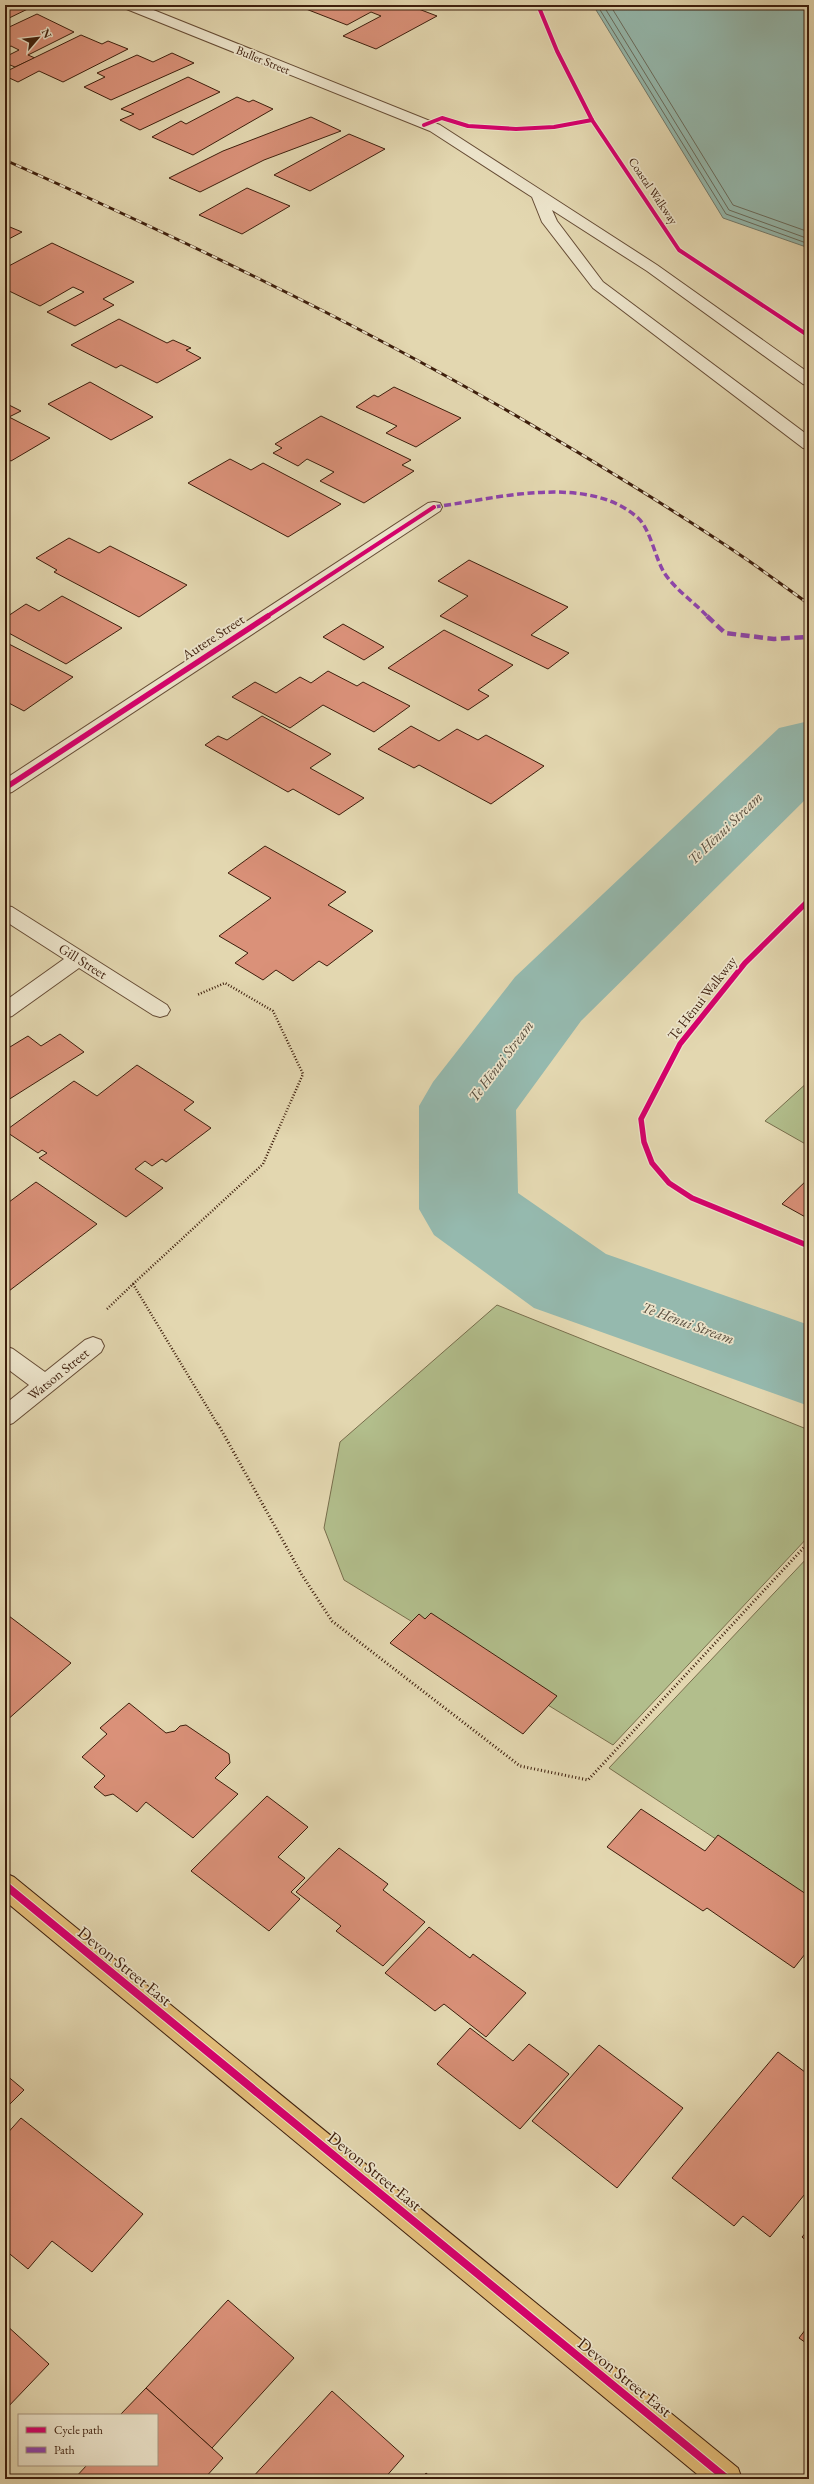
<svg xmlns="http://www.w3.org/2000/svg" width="814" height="2484" viewBox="0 0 814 2484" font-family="'EB Garamond',serif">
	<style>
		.green { fill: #b2be8c; stroke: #786e4c }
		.water { fill: #95b9ae; stroke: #727b6d }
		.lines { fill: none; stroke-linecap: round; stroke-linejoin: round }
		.shore { stroke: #696c5d; stroke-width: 1 }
		.river { fill: #95b9ae; fill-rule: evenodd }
		.building { fill: #da9179; stroke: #3d1e0c }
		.minor-casing { stroke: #664c35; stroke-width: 2 }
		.major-casing { stroke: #3d1e0c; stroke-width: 2 }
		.path-far1 { stroke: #3d1e0c; stroke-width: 2.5; stroke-dasharray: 1 2; stroke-linecap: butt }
		.path { stroke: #3d1e0c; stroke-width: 3; stroke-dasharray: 1 2.5; stroke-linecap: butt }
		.minor { fill: #ede5cc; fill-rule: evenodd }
		.major { fill: #e2bc78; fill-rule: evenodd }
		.rail-casing { stroke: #3d1e0c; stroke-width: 3 }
		.rail { stroke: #ede5cc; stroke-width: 2; stroke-dasharray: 6; stroke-linecap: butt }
		.quiet-far1 { stroke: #8e44ad; stroke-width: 3.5; stroke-dasharray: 7 3.5; stroke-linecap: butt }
		.quiet { stroke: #8e44ad; stroke-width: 4.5; stroke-dasharray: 9 4.5; stroke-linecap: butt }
		.cycleway-far2-casing { stroke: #ede5cc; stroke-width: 6 }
		.cycleway-far1-casing { stroke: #ede5cc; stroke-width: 8 }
		.cycleway-casing { stroke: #ede5cc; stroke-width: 10 }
		.cycleway-far2 { stroke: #d6006c; stroke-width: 4 }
		.cycleway-far1 { stroke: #d6006c; stroke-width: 5.5 }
		.cycleway { stroke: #d6006c; stroke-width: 8 }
		.labels { text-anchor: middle; stroke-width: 3.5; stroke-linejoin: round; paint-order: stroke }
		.far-street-label { font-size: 12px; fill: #3d1e0c; stroke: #ede5cc }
		.street-label { font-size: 14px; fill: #3d1e0c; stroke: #ede5cc }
		.water-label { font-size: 15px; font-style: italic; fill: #574c3d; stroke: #ede5cc }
		.near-street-label { font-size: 17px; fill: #3d1e0c; stroke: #ede5cc }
	</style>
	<rect width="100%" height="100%" fill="#e3d7b0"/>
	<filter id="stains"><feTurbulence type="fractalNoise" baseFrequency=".005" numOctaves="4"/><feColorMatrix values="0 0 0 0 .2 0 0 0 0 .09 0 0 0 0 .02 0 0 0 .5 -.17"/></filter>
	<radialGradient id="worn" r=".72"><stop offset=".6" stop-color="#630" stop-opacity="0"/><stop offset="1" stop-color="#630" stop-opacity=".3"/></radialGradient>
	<g class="green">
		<path d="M809,1081v65l-44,-25z"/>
		<path d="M497,1305l312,125v106l-196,209 -269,-165 -20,-52 16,-86z"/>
		<path d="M809,1556v345l-200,-133z"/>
	</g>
	<path class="water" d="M593,5h216v243l-86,-30z"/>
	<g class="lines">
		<g class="shore">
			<path d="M597,5l129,209 83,30"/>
			<path d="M603,5l126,205 80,29"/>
			<path d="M610,5l123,200 76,27"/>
		</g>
		<path class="river" d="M809,721v75l-228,225 -65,89 2,83 88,61 203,71v81l-275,-98 -100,-73 -15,-26v-103l14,-24 82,-105 264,-249z"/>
	</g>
	<g class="building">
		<path d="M5,5h31l-31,15z"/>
		<path d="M313,5h109l-6,3 21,8 -61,33 -33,-13 38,-20 -10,-4 -24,13 -41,-16z"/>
		<path d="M37,14l37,18 -46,23 7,3 -20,9 -10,-4v-6l14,-7 -8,-4 -6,3v-20z"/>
		<path d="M81,35l21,9 6,-3 20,8 -65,33 -24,-11 -21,11 -13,-6v-4z"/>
		<path d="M172,53l22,10 -83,37 -27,-13 21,-10 -8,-4 40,-18 16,7z"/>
		<path d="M188,77l32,15 -80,38 -20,-10 14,-6 -13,-5z"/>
		<path d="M237,97l12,5 4,-2 20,9 -80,46 -41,-18 29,-16 5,3z"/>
		<path d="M311,117l30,14 -77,29 -64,32 -31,-14 54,-27z"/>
		<path d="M349,134l36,15 -75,42 -36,-16z"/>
		<path d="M247,188l43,18 -48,28 -43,-19z"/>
		<path d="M5,225l17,7 -17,9z"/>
		<path d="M52,243l82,39 -31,17 11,6 -39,21 -28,-14 37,-20 -11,-5 -33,19 -35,-17v-21z"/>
		<path d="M119,319l48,24 6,-3 18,8 -5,2 15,8 -44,25 -36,-18 -5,3 -45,-23z"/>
		<path d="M90,382l63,35 -42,23 -63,-36z"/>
		<path d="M394,387l67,31 -45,29 -30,-14 11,-7 -41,-19 18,-12 4,2z"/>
		<path d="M5,403l16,8 -12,6 41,21 -39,23 -6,-3z"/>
		<path d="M321,416l90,44 -9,5 12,6 -50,32 -44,-22 14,-9 -27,-13 -9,7 -25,-13 9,-5 -7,-4z"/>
		<path d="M230,459l21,11 12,-7 78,41 -53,33 -100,-54z"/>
		<path d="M69,538l30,15 11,-7 77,39 -48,32 -85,-45 3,-2 -21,-12z"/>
		<path d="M469,560l99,47 -37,28 38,18 -21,16 -108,-53 28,-20 -30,-15z"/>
		<path d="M62,596l60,32 -56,36 -61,-33v-13l21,-14 13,7z"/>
		<path d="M343,624l41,23 -20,13 -41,-23z"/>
		<path d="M444,630l69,35 -35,25 11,6 -21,14 -80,-42z"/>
		<path d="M5,642l68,35 -49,34 -19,-10z"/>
		<path d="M328,671l29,15 6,-4 47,24 -36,26 -51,-27 -33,23 -58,-31 23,-15 21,11 24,-16 11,6z"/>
		<path d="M262,716l69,38 -21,14 54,30 -25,17 -46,-26 -5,3 -83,-47 13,-9 9,4z"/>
		<path d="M411,726l28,15 18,-12 21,11 8,-5 58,31 -53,38 -72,-39 -5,3 -36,-19z"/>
		<path d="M265,846l81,46 -18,13 45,26 -46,35 -8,-5 -26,20 -17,-11 -13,10 -28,-17 13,-10 -29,-17 52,-38 -43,-25z"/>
		<path d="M60,1034l24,18 -76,48 -3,-2v-48l23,-14 13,10z"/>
		<path d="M137,1065l57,37 -10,8 27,18 -45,34 -4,-3 -10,7 -7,-5 -10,8 28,19 -37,29 -87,-59 8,-5 -5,-3 -4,3 -33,-22 69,-50 23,15z"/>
		<path d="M809,1178v41l-27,-15z"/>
		<path d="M36,1182l61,42 -92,70v-89z"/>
		<path d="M5,1613l66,50 -66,59z"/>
		<path d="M431,1613l126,83 -34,38 -133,-91 29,-29 6,5z"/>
		<path d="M129,1703l37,30 9,-2 5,-5 6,-1 43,29 1,9 -15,15 23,16 -45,44 -47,-36 -9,10 -24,-18 -8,2 -11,-9 11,-11 -23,-19 25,-23 -7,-6z"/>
		<path d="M267,1796l41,31 -30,30 27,21 -14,14 9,7 -31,32 -78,-60z"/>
		<path d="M641,1809l64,42 13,-16 91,61v53l-15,19 -87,-60 -4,3 -96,-64z"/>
		<path d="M339,1848l49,36 -5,6 42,32 -42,44 -47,-35 5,-5 -45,-34z"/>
		<path d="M429,1927l41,31 3,-4 53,39 -40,44 -42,-33 -9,7 -50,-38z"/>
		<path d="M470,2028l43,33 16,-17 40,30 -49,55 -83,-65z"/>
		<path d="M599,2045l84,63 -66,80 -85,-67z"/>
		<path d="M778,2052l31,23v114l-39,48 -27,-21 -9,10 -62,-48z"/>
		<path d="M5,2074l19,16 -19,19z"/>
		<path d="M21,2118l122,96 -51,58 -40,-31 -24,28 -23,-19v-114z"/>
		<path d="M809,2229v14l-7,-6z"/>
		<path d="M228,2300l66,58 -82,90 -66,-60z"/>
		<path d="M5,2324l44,40 -44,46z"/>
		<path d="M809,2325v20l-10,-7z"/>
		<path d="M146,2388l77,70 -19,21h-130l13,-14h70v-50h-37z"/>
		<path d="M332,2391l72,65 -20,23h-133z"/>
		<path d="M426,2473l7,6h-12z"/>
	</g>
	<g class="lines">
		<defs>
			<g id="minor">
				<path d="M122,5h19l299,120 217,140 152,108v13l-6,-2 -156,-113 -95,-61 5,11 46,61 206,154v13l-6,-1 -210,-160 -51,-66 -10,-25 -102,-66 -306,-123z"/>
				<path d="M434,502l6,1 2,4 -2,4 -428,281 -7,2v-15l423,-276z"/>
				<path d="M5,906l7,1 155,98 3,5 -3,5 -7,2 -7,-2 -74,-47 -67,48 -7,2v-17l59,-42 -59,-38z"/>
				<path d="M93,1337l8,3 3,6 -3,6 -88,71 -8,3v-22l24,-19 -24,-18v-21l8,3 32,23 40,-32z"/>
			</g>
			<path id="major" d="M5,1873l9,4 724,591 4,11h-39l-698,-578z"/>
		</defs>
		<use href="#minor" class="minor-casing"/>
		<use href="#major" class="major-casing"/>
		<g class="path-far1">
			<path d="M133,1284l130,-120 40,-90 -30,-63 -48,-28 -28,12"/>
			<path d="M107,1309l26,-25 85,141"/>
		</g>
		<path class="path" d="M218,1424l84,151 30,46 188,145 68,14 221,-238"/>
		<use href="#minor" class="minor"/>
		<use href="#major" class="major"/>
		<defs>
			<path id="rail" d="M5,160c169,76 336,155 496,247 84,49 168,99 248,154 20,14 40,29 60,43"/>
		</defs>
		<use href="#rail" class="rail-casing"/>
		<use href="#rail" class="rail"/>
		<path class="quiet-far1" d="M434,507c60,-8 152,-34 203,10 14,12 18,42 28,57 11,16 30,29 43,43"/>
		<path class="quiet" d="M707,616l18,17 49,6 35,-2"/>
		<defs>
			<g id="cycleway-far2">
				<path d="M538,5l19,46 35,69 87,130 130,86"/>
				<path d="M424,125l18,-7 26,8 48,3 38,-2 38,-7"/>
				<path d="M266,617l168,-110"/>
			</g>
			<g id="cycleway-far1">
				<path d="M5,788l263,-172"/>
				<path d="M809,900l-64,63 -65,81 -39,75 3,23 8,21 17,20 23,15 117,48"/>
			</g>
			<path id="cycleway" d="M5,1885l722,594"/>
		</defs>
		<use href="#cycleway-far2" class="cycleway-far2-casing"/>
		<use href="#cycleway-far1" class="cycleway-far1-casing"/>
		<use href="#cycleway" class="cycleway-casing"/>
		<use href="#cycleway-far2" class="cycleway-far2"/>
		<use href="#cycleway-far1" class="cycleway-far1"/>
		<use href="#cycleway" class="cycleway"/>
	</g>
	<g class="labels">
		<g class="far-street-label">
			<text transform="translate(263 60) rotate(22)" y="4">Buller Street</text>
			<text transform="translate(653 191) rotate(56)" y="4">Coastal Walkway</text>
		</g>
		<g class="street-label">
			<text transform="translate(213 637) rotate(-33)" y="5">Autere Street</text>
			<text transform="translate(83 961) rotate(32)" y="5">Gill Street</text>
			<text transform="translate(702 998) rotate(-52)" y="5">Te Hēnui Walkway</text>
			<text transform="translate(58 1374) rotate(-39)" y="5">Watson Street</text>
		</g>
		<g class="water-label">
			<text transform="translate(725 828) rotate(-44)" y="5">Te Hēnui Stream</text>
			<text transform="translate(501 1061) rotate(-53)" y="5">Te Hēnui Stream</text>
			<text transform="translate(688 1323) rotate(20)" y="5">Te Hēnui Stream</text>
		</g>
		<g class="near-street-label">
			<text transform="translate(125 1966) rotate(39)" y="6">Devon Street East</text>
			<text transform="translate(375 2171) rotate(39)" y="6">Devon Street East</text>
			<text transform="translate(625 2377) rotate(39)" y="6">Devon Street East</text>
		</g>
	</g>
	<rect width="814" height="2484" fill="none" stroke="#e3d7b0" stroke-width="20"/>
	<rect x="6" y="6" width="802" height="2472" fill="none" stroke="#3d1e0c" stroke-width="2"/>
	<rect x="10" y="10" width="794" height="2464" fill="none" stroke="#3d1e0c"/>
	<rect x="18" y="2414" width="140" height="52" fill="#ede5cc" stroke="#a7957f"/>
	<rect x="26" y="2427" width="20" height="6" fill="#d6006c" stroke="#a7957f"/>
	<text x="54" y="2434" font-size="12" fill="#3d1e0c">Cycle path</text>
	<rect x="26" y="2447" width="20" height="6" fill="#8e44ad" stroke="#a7957f"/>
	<text x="54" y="2454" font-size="12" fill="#3d1e0c">Path</text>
	<g transform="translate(38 38) rotate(62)" stroke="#ede5cc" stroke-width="3" paint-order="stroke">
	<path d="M0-3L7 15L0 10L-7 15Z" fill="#3d1e0c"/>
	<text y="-6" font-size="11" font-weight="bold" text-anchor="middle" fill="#3d1e0c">N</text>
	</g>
	<rect width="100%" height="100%" filter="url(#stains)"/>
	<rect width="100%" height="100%" fill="url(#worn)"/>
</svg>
